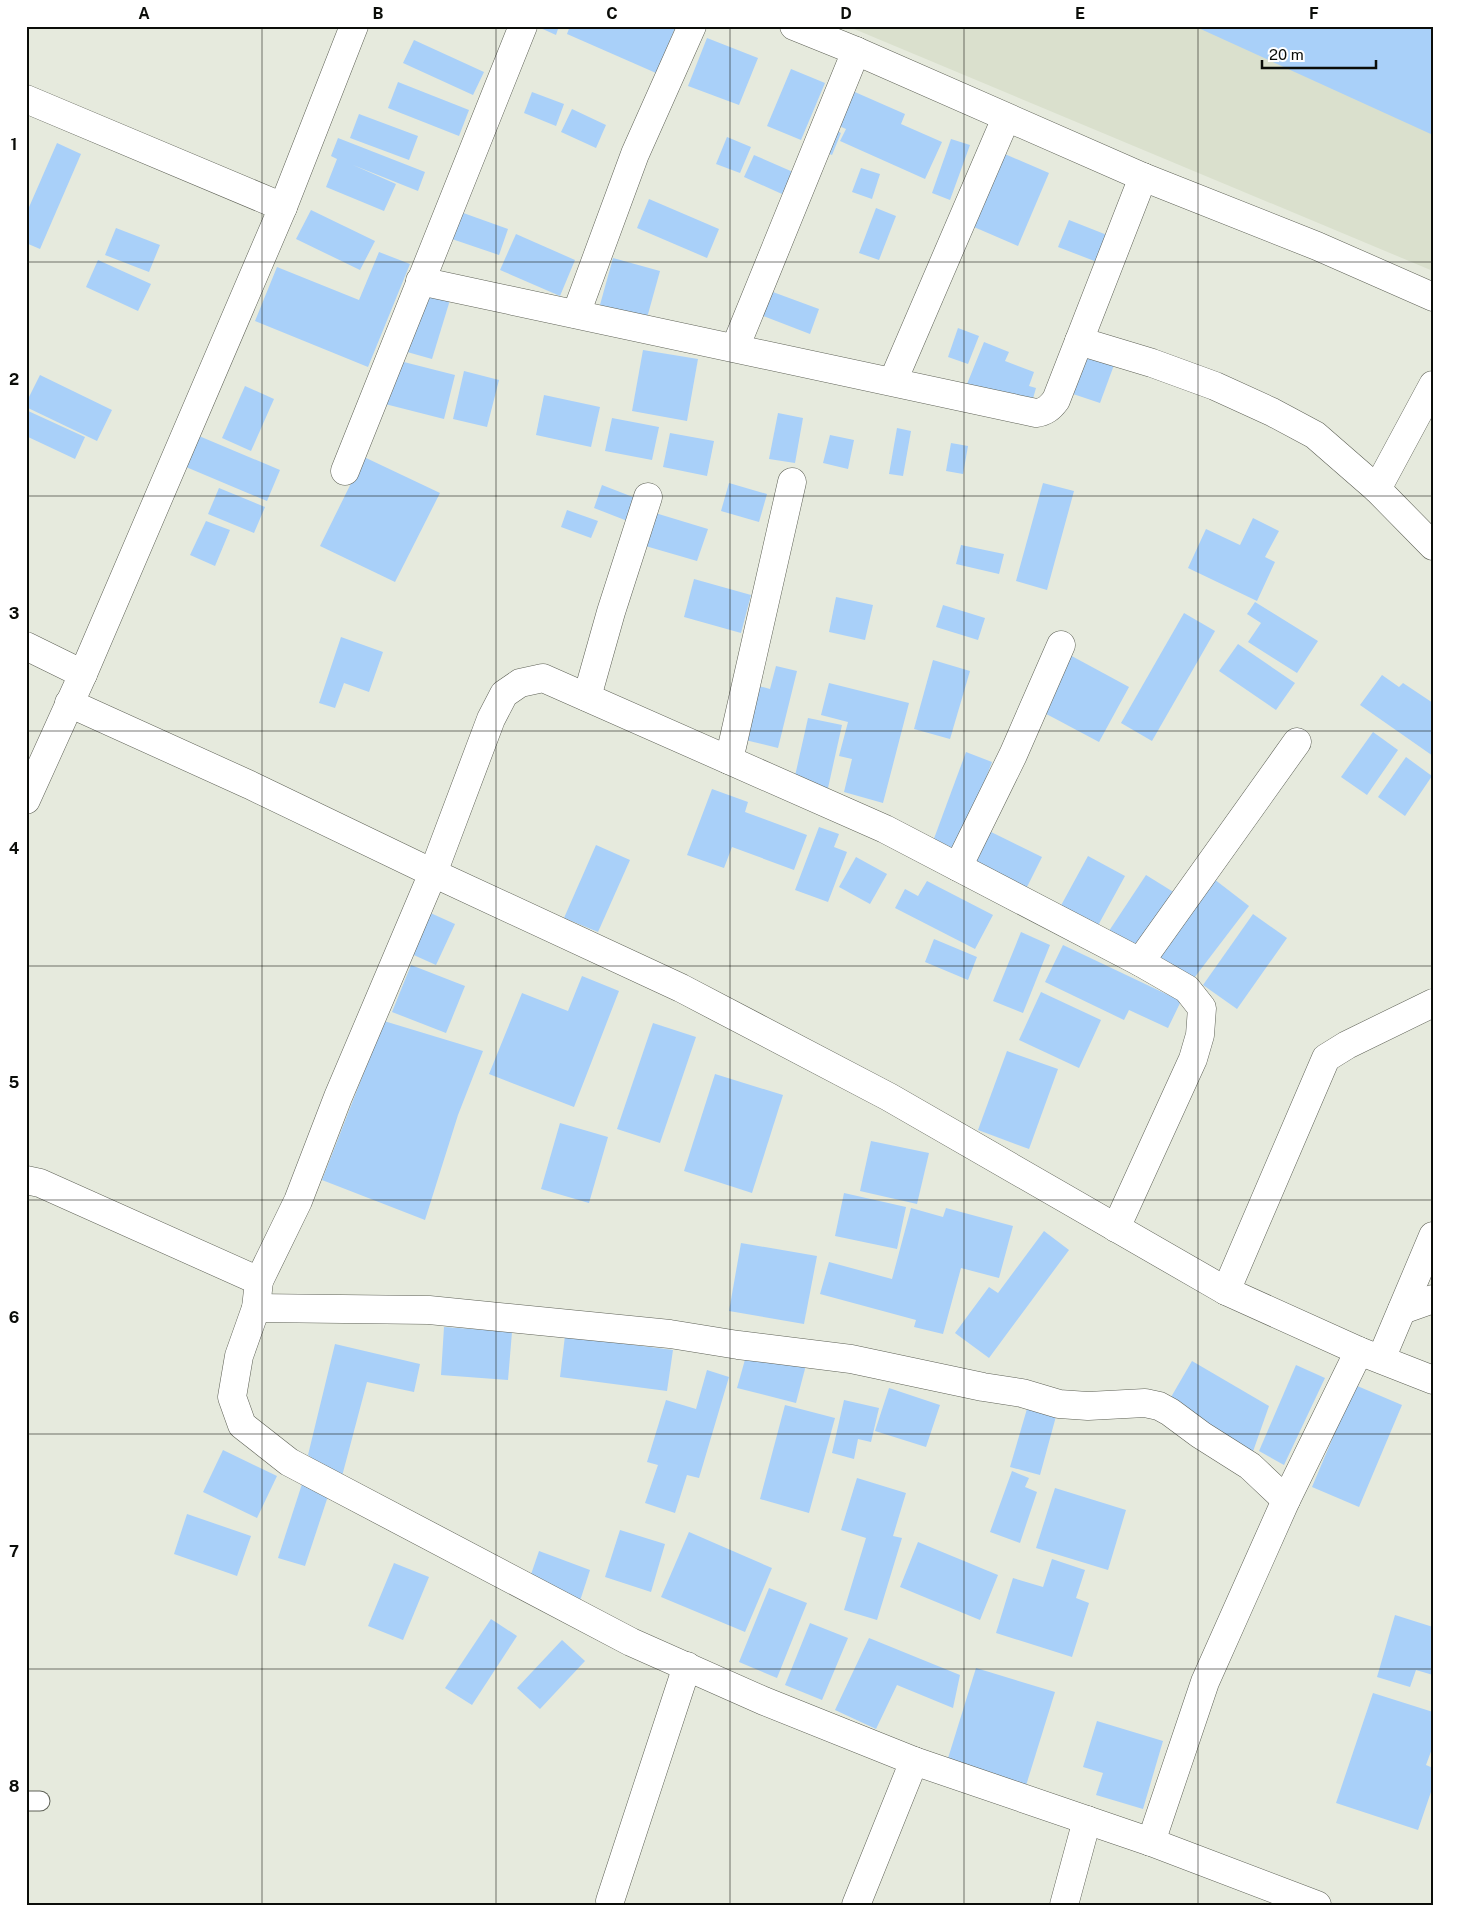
<svg xmlns="http://www.w3.org/2000/svg" width="1459" height="1931" viewBox="0 0 1459 1931" font-family="'Public Sans',sans-serif">
	<style>
		.built { fill: #dae0cd }
		.building { fill: #a9d0f9 }
		.lines { fill: none; stroke-linecap: round; stroke-linejoin: round }
		.lane-casing { stroke: #5e6156; stroke-width: 21 }
		.street-casing { stroke: #5e6156; stroke-width: 29 }
		.secondary-casing { stroke: #5e6156; stroke-width: 29 }
		.lane { stroke: #fff; stroke-width: 19 }
		.street { stroke: #fff; stroke-width: 28 }
		.secondary { stroke: #fff; stroke-width: 28 }
		.grid { fill: none; stroke: #0b0d09; stroke-width: 1; stroke-opacity: 0.55 }
		.neatline { fill: none; stroke: #0b0d09; stroke-width: 2 }
		.grid-label { font-size: 16px; text-anchor: middle; font-weight: bold; fill: #0b0d09 }
	</style>
	<rect width="100%" height="100%" fill="#e6eadd"/>
	<path class="built" d="M847,26h586v245z"/>
	<g class="building">
		<path d="M536,26h23l-3,9z"/>
		<path d="M570,26h106l-20,47 -89,-39z"/>
		<path d="M1194,26h239v109z"/>
		<path d="M707,38l51,20 -19,47 -51,-19z"/>
		<path d="M414,40l70,32 -11,23 -70,-32z"/>
		<path d="M791,69l34,14 -24,57 -34,-14z"/>
		<path d="M398,82l71,28 -10,26 -71,-28z"/>
		<path d="M848,89l57,25 -4,10 41,18 -17,37 -85,-38 6,-12 -14,-6z"/>
		<path d="M532,92l32,12 -8,22 -32,-13z"/>
		<path d="M572,109l34,16 -10,23 -35,-16z"/>
		<path d="M359,114l59,22 -9,24 -59,-22z"/>
		<path d="M829,127l12,6 -9,22 -13,-6z"/>
		<path d="M727,137l24,10 -11,26 -24,-9z"/>
		<path d="M338,138l87,34 -7,19 -65,-26 43,19 -12,27 -58,-24 11,-28 -6,-3z"/>
		<path d="M951,139l19,6 -20,55 -18,-7z"/>
		<path d="M57,143l24,11 -41,95 -14,-6v-29z"/>
		<path d="M998,151l51,22 -31,73 -51,-22z"/>
		<path d="M754,155l39,17 -11,22 -38,-17z"/>
		<path d="M861,168l19,6 -8,25 -20,-7z"/>
		<path d="M649,199l70,30 -12,29 -70,-30z"/>
		<path d="M876,208l20,8 -17,44 -20,-7z"/>
		<path d="M311,210l64,31 -15,29 -64,-31z"/>
		<path d="M455,210l53,19 -9,26 -53,-18z"/>
		<path d="M1069,220l38,15 -10,27 -39,-15z"/>
		<path d="M116,228l44,17 -11,27 -44,-17z"/>
		<path d="M516,234l59,26 -15,36 -60,-26z"/>
		<path d="M379,252l31,12 -42,103 -113,-46 22,-54 82,33z"/>
		<path d="M613,258l47,13 -15,54 -47,-13z"/>
		<path d="M98,260l53,24 -13,27 -52,-24z"/>
		<path d="M762,288l57,21 -9,25 -57,-22z"/>
		<path d="M419,290l31,10 -18,59 -32,-9z"/>
		<path d="M958,328l21,8 -11,28 -20,-7z"/>
		<path d="M984,342l25,10 -4,9 29,11 -5,14 7,2 -6,21 -65,-20z"/>
		<path d="M643,350l55,9 -11,62 -55,-10z"/>
		<path d="M1084,354l30,11 -14,38 -30,-10z"/>
		<path d="M396,360l59,15 -11,44 -59,-15z"/>
		<path d="M464,371l35,9 -12,47 -34,-8z"/>
		<path d="M40,375l72,35 -15,31 -71,-34v-4z"/>
		<path d="M245,386l29,13 -23,52 -29,-13z"/>
		<path d="M544,395l56,12 -9,40 -55,-12z"/>
		<path d="M26,410l59,27 -10,22 -49,-23z"/>
		<path d="M778,413l25,5 -8,45 -26,-4z"/>
		<path d="M612,418l47,9 -7,33 -47,-9z"/>
		<path d="M897,428l14,3 -8,45 -14,-2z"/>
		<path d="M670,433l44,8 -7,35 -44,-9z"/>
		<path d="M830,435l24,5 -6,29 -25,-6z"/>
		<path d="M199,436l81,34 -13,31 -81,-34z"/>
		<path d="M951,443l17,3 -5,28 -17,-3z"/>
		<path d="M364,457l76,36 -45,89 -75,-36z"/>
		<path d="M729,483l38,11 -8,28 -38,-11z"/>
		<path d="M1043,483l31,8 -27,99 -31,-9z"/>
		<path d="M602,485l36,14 -8,23 -36,-14z"/>
		<path d="M219,488l46,19 -11,26 -46,-19z"/>
		<path d="M567,510l31,11 -7,17 -30,-11z"/>
		<path d="M652,512l56,17 -11,32 -55,-16z"/>
		<path d="M1253,518l26,13 -14,26 10,5 -18,39 -69,-33 18,-39 34,16z"/>
		<path d="M206,521l24,9 -15,36 -25,-11z"/>
		<path d="M961,545l43,9 -5,20 -43,-10z"/>
		<path d="M694,579l57,16 -10,38 -57,-16z"/>
		<path d="M836,597l37,8 -8,35 -36,-8z"/>
		<path d="M1255,602l63,39 -21,32 -49,-31 13,-19 -14,-9z"/>
		<path d="M943,605l42,13 -7,22 -42,-13z"/>
		<path d="M1184,613l31,18 -63,110 -31,-18z"/>
		<path d="M341,637l42,15 -14,40 -25,-9 -9,25 -16,-5z"/>
		<path d="M1238,644l57,39 -19,27 -57,-39z"/>
		<path d="M1068,654l61,33 -30,55 -62,-33z"/>
		<path d="M933,660l37,11 -20,68 -36,-10z"/>
		<path d="M776,666l21,5 -19,77 -37,-9 14,-54 15,4z"/>
		<path d="M1382,675l17,12 4,-4 30,20v53l-73,-51z"/>
		<path d="M829,683l80,20 -26,100 -39,-11 8,-33 -13,-3 9,-34 -27,-7z"/>
		<path d="M808,718l34,7 -16,72 -33,-12z"/>
		<path d="M1373,732l25,18 -31,45 -26,-18z"/>
		<path d="M966,752l26,10 -34,91 -26,-9z"/>
		<path d="M1406,757l26,19 -27,40 -27,-19z"/>
		<path d="M712,789l36,13 -3,10 62,23 -13,35 -62,-23 -8,21 -37,-13z"/>
		<path d="M819,827l20,7 -5,13 13,5 -19,50 -33,-12z"/>
		<path d="M983,828l59,29 -17,34 -59,-29z"/>
		<path d="M596,845l34,15 -32,72 -34,-14z"/>
		<path d="M1088,856l37,20 -30,55 -37,-20z"/>
		<path d="M856,857l31,17 -17,30 -31,-17z"/>
		<path d="M1146,875l29,18 -39,59 -29,-18z"/>
		<path d="M1214,879l35,27 -61,80 -35,-27z"/>
		<path d="M927,881l66,34 -18,34 -80,-41 10,-19 13,7z"/>
		<path d="M426,911l29,13 -19,41 -29,-13z"/>
		<path d="M1253,914l34,24 -50,71 -34,-24z"/>
		<path d="M1021,932l29,13 -27,68 -30,-12z"/>
		<path d="M934,939l43,18 -9,23 -43,-18z"/>
		<path d="M1063,945l118,56 -13,27 -39,-18 -5,10 -79,-38z"/>
		<path d="M411,965l54,21 -19,47 -54,-21z"/>
		<path d="M582,976l37,15 -45,116 -85,-33 33,-81 46,18z"/>
		<path d="M1041,992l60,28 -22,48 -60,-28z"/>
		<path d="M384,1021l99,30 -25,64 -33,105 -103,-40z"/>
		<path d="M653,1023l43,14 -36,106 -43,-14z"/>
		<path d="M1007,1051l51,18 -29,80 -51,-19z"/>
		<path d="M715,1074l68,21 -31,98 -68,-22z"/>
		<path d="M560,1123l48,14 -19,66 -48,-14z"/>
		<path d="M871,1141l58,12 -12,51 -57,-13z"/>
		<path d="M844,1193l62,14 -9,42 -62,-13z"/>
		<path d="M911,1208l32,9 3,-9 67,18 -14,52 -38,-10 -18,66 -29,-7 2,-7 -96,-26 9,-32 63,17z"/>
		<path d="M1044,1231l25,19 -80,108 -34,-25 34,-46 9,6z"/>
		<path d="M741,1243l76,13 -13,68 -75,-13z"/>
		<path d="M444,1327l68,5 -4,48 -67,-5z"/>
		<path d="M565,1336l108,14 -6,41 -107,-14z"/>
		<path d="M335,1344l85,20 -6,28 -47,-10 -26,98 -33,-25z"/>
		<path d="M748,1349l58,16 -10,38 -59,-15z"/>
		<path d="M1192,1361l77,45 -19,54 -83,-56z"/>
		<path d="M1296,1365l29,13 -41,87 -25,-14z"/>
		<path d="M707,1370l22,7 -30,101 -12,-3 -12,38 -30,-10 13,-38 -11,-3 19,-62 30,9z"/>
		<path d="M1355,1385l47,20 -43,102 -47,-20z"/>
		<path d="M889,1388l51,17 -14,42 -51,-16z"/>
		<path d="M844,1400l35,8 -8,34 -13,-3 -4,20 -22,-6z"/>
		<path d="M1029,1402l29,7 -18,66 -30,-8z"/>
		<path d="M785,1405l50,13 -26,95 -49,-14z"/>
		<path d="M223,1450l54,26 -20,42 -54,-26z"/>
		<path d="M1012,1471l17,7 -4,9 12,5 -17,51 -30,-11z"/>
		<path d="M857,1478l49,15 -13,43 9,2 -25,82 -33,-10 22,-72 -25,-8z"/>
		<path d="M302,1484l27,9 -24,73 -27,-8z"/>
		<path d="M1055,1488l71,22 -18,60 -72,-22z"/>
		<path d="M187,1514l64,22 -14,40 -63,-22z"/>
		<path d="M620,1530l45,14 -14,48 -46,-15z"/>
		<path d="M689,1532l83,36 -27,64 -84,-35z"/>
		<path d="M918,1542l80,33 -18,45 -80,-33z"/>
		<path d="M539,1551l51,19 -11,34 -52,-18z"/>
		<path d="M1052,1559l33,11 -9,28 13,5 -17,54 -76,-24 17,-55 30,9z"/>
		<path d="M394,1563l35,14 -26,63 -35,-14z"/>
		<path d="M769,1588l38,15 -30,75 -38,-16z"/>
		<path d="M1395,1615l38,12v48l-17,-5 -6,17 -33,-10z"/>
		<path d="M491,1619l26,17 -45,69 -27,-17z"/>
		<path d="M810,1623l38,15 -26,62 -37,-15z"/>
		<path d="M869,1638l91,37 -7,33 -56,-23 -21,44 -41,-19z"/>
		<path d="M562,1640l23,21 -45,48 -23,-21z"/>
		<path d="M976,1668l79,24 -31,100 -79,-24z"/>
		<path d="M1373,1693l60,19v34l-7,19 7,3v18l-15,44 -82,-27z"/>
		<path d="M1097,1721l66,20 -20,68 -47,-14 7,-22 -20,-6z"/>
	</g>
	<g class="lines">
		<defs>
			<path id="lane" d="M26,1801h14"/>
			<g id="street">
				<path d="M794,26l62,25 287,126 174,69 116,51"/>
				<path d="M26,99l257,108"/>
				<path d="M420,281l616,132c9,-1 14,-5 20,-13l87,-223"/>
				<path d="M576,314l59,-160 57,-128"/>
				<path d="M1079,341l73,22 63,23 57,26 43,23 62,54 56,57"/>
				<path d="M735,348l121,-297"/>
				<path d="M893,381l113,-263"/>
				<path d="M345,471l178,-445"/>
				<path d="M1377,489l56,-104"/>
				<path d="M26,646l57,28"/>
				<path d="M587,697l24,-85 37,-115"/>
				<path d="M729,760l63,-278"/>
				<path d="M958,867l55,-112 48,-110"/>
				<path d="M1140,962l157,-220"/>
				<path d="M26,1180l14,3 219,98"/>
				<path d="M1116,1228l77,-169 7,-24 2,-27 -15,-19 -47,-27 -255,-133 -342,-151 -23,5 -16,11 -13,25 -58,154 -95,224 -40,104 -39,80 -3,27 -17,48 -7,41 10,28 47,37 342,180 133,59 150,60 237,81 166,63"/>
				<path d="M1226,1291l100,-233 21,-13 86,-42"/>
				<path d="M256,1308l173,2 241,24 68,11 113,14 132,28 39,6 37,11 29,2 57,-3 14,3 11,6 31,23 49,31 36,34"/>
				<path d="M1402,1310l31,-11"/>
				<path d="M1381,1359l52,-123"/>
				<path d="M1151,1842l54,-160 81,-182 73,-149"/>
				<path d="M610,1901l77,-235"/>
				<path d="M856,1905l58,-144"/>
				<path d="M1064,1905l23,-85"/>
			</g>
			<g id="secondary">
				<path d="M69,703l181,82 183,88 248,115 208,109 337,194 133,60 74,29"/>
				<path d="M26,800l57,-126 200,-467 71,-181"/>
			</g>
		</defs>
		<use href="#lane" class="lane-casing"/>
		<use href="#street" class="street-casing"/>
		<use href="#secondary" class="secondary-casing"/>
		<use href="#lane" class="lane"/>
		<use href="#street" class="street"/>
		<use href="#secondary" class="secondary"/>
	</g>
	<path class="grid" d="M262,26v1879M496,26v1879M730,26v1879M964,26v1879M1198,26v1879M26,262h1407M26,496h1407M26,731h1407M26,966h1407M26,1200h1407M26,1434h1407M26,1669h1407"/>
	<rect width="1459" height="1931" fill="none" stroke="#ffffff" stroke-width="55"/>
	<path d="M1262 60v8h114v-8" fill="none" stroke="#0b0d09" stroke-width="2.5"/>
	<text x="1269" y="60" font-size="15" fill="#0b0d09" stroke="#ffffff" stroke-width="4" paint-order="stroke">20 m</text>
	<rect x="28" y="28" width="1404" height="1876" class="neatline"/>
	<g class="grid-label">
		<text x="144" y="19">A</text>
		<text x="378" y="19">B</text>
		<text x="612" y="19">C</text>
		<text x="846" y="19">D</text>
		<text x="1080" y="19">E</text>
		<text x="1314" y="19">F</text>
		<text x="14" y="150">1</text>
		<text x="14" y="385">2</text>
		<text x="14" y="619">3</text>
		<text x="14" y="854">4</text>
		<text x="14" y="1088">5</text>
		<text x="14" y="1323">6</text>
		<text x="14" y="1557">7</text>
		<text x="14" y="1792">8</text>
	</g>
</svg>
